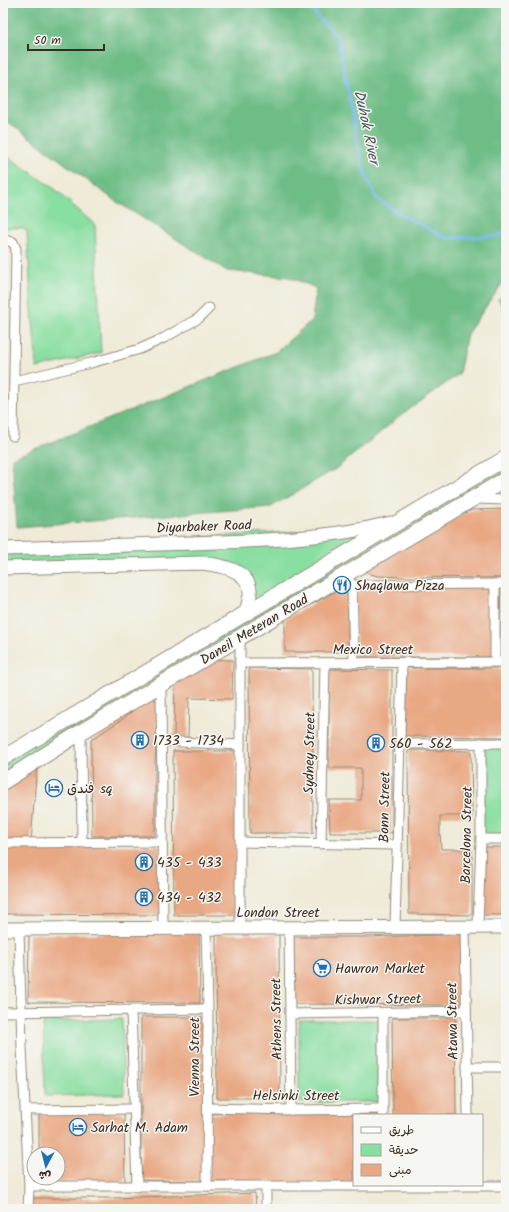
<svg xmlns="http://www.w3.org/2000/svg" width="509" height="1212" viewBox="0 0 509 1212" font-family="Kalam,'Playpen Sans Arabic',sans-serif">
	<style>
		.green { fill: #89dea1; stroke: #628460 }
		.forest { fill: #6ebd87; stroke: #547452 }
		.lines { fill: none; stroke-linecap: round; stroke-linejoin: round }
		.stream { stroke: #77b8eb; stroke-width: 3 }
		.building { fill: #e9a884 }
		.street-casing { stroke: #958a7b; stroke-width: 11 }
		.secondary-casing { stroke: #958a7b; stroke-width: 15 }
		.primary-casing { stroke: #958a7b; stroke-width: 17 }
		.street { stroke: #fff; stroke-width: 9 }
		.secondary { stroke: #fff; stroke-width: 13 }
		.primary { stroke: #fff; stroke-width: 15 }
		.labels { text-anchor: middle; stroke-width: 3; stroke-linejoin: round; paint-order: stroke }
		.street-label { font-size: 14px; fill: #3b2a1e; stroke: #f6f6f2 }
		.poi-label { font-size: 14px; fill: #3b2a1e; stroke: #f6f6f2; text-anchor: start }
		.water-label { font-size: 15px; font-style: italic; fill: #4d555c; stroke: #f6f6f2 }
	</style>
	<rect width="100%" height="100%" fill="#f6f6f2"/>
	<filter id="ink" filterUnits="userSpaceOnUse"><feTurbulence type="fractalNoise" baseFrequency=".025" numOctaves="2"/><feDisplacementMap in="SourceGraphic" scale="8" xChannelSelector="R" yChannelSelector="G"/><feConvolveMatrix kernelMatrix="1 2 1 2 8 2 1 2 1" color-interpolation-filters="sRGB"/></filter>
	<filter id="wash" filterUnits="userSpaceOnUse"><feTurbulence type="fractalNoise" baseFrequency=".012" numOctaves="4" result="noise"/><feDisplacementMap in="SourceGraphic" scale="16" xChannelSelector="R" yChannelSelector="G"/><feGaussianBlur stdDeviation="0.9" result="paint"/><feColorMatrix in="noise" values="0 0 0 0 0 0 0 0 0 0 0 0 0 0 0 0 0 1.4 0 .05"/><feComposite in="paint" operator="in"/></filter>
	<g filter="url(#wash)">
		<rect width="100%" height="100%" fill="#efebd8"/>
		<g class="green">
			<path d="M3,153l53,37 39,35 6,128 -64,15 -6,-68 -4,-69 -5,-3h-19z"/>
			<path d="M506,295v18l-8,-14z"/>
			<path d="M506,460v18l-503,301v-19z"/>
			<path d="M375,527l-130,88 5,-24 -22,-23h-225v-19z"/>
			<rect x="481" y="743" width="25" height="96"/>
			<path d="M122,1019l2,75 -79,2 -2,-75z"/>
			<rect x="299" y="1020" width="80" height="82"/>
		</g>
		<path class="forest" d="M3,3h503v275l-39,56 -8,40 -60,43 -62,51 -66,39 -254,20 -5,-69 264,-106 36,-32 4,-32 -27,-11 -62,-6 -113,-71 -111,-82z"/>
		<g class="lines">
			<path class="stream" d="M305,3l33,35 24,129 15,32 28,18 41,21 51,-2 9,-4"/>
		</g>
		<g id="blocks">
			<g class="building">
				<path d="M506,509v69l-104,-1 -25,-1 -6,-2 -5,-3 71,-47 35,-14z"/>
				<path d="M492,586l1,71h-137l-1,-69z"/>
				<path d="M501,588h5v68h-7z"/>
				<path d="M340,589l4,2 3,3 1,9v49h-63v-33z"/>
				<path d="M204,659l29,1 -1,39 -43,-1 -1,39h-14l1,-59z"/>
				<path d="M249,668l63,1 1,164h-63z"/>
				<path d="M404,668h102v69l-103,-1z"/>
				<path d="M329,669l63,1v163h-62l-1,-33h32v-32h-32z"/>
				<path d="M153,698l4,4 -2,62v72h-63l-1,-96 33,-22 23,-19z"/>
				<path d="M408,750l63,1 1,65h-32v16l1,17h31v66l-63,-1z"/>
				<path d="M173,751h63l1,164h-63z"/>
				<path d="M37,762l-6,81h-28v-60z"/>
				<path d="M160,845l1,70 -158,-1v-68z"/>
				<path d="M484,847h22v68h-23z"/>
				<path d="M199,933l1,70 -172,-1 1,-68z"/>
				<path d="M216,934h63l1,164h-63z"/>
				<path d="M447,935h16v70l-171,-1 1,-67h69z"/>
				<path d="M141,1017h63v164l-63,-1z"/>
				<path d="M392,1018h63l1,97h-63z"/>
				<path d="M380,1111v4h-26v68l-145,-2 1,-67z"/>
				<path d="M124,1113l1,69 -87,-1v-3h20v-24h-19v-40z"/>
				<path d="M255,1193l1,16h-225v-11h81z"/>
			</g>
		</g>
	</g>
	<g filter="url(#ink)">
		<use href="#blocks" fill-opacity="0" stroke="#958a7b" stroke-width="1"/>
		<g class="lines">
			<defs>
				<g id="street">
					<path d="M3,240l10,2 3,7 -3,187"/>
					<path d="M14,381l77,-18 49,-14 24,-11 35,-20 10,-10"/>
					<path d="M475,499l31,1"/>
					<path d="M345,574l7,11 154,-1"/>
					<path d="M352,585l2,78"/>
					<path d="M240,639v289"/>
					<path d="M495,662v-78"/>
					<path d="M240,663l266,-1"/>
					<path d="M161,685l2,244"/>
					<path d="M81,732l1,111"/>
					<path d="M161,741l79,4"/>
					<path d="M400,744l106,-1"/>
					<path d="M481,839h25"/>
					<path d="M240,842l157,3"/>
					<path d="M3,843l159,-1"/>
					<path d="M321,844l4,-181"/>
					<path d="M395,927l7,-264"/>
					<path d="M465,927l3,188"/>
					<path d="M478,927l3,-88v-96"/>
					<path d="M289,928l2,182"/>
					<path d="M19,929l3,119 7,138 -1,23"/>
					<path d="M206,929l2,80 -1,177"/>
					<path d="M131,1010l6,177"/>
					<path d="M3,1012l205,-3"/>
					<path d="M383,1013v101"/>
					<path d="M290,1014l176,-3"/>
					<path d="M467,1067h39"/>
					<path d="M208,1108l83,2 92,-1"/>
					<path d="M25,1110l109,-1"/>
					<path d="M29,1186h477"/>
					<path d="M266,1209v-22"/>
				</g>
				<g id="secondary">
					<path d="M3,549c63,-2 126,-4 189,-6 67,-2 134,-4 199,-20"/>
					<path d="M3,568l199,-5c17,2 45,6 48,27 1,8 -3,17 -5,25"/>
					<path d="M3,929l503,-2"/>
				</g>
				<g id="primary">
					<path d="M3,758l503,-300"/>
					<path d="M3,782l78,-50 425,-253"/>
				</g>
			</defs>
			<use href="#street" class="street-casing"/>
			<use href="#secondary" class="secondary-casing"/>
			<use href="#primary" class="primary-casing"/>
			<use href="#street" class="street"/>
			<use href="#secondary" class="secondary"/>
			<use href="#primary" class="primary"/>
		</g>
	</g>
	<defs>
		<symbol id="restaurant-ring" viewBox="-11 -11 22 22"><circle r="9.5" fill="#f6f6f2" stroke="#1f6fb2" stroke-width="1.5"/><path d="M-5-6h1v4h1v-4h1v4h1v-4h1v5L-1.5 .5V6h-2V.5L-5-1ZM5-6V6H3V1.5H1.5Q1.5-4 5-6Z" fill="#1f6fb2"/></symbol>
		<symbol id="building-ring" viewBox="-11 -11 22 22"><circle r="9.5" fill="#f6f6f2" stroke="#1f6fb2" stroke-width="1.5"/><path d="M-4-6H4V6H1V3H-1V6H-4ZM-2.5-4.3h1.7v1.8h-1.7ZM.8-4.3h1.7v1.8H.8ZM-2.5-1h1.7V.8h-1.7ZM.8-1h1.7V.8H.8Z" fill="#1f6fb2"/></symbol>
		<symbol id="hotel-ring" viewBox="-11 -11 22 22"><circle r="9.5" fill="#f6f6f2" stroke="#1f6fb2" stroke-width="1.5"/><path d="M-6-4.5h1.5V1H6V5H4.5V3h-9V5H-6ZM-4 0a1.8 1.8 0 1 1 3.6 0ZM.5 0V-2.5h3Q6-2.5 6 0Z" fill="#1f6fb2"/></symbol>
		<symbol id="supermarket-ring" viewBox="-11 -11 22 22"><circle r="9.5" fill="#f6f6f2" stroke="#1f6fb2" stroke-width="1.5"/><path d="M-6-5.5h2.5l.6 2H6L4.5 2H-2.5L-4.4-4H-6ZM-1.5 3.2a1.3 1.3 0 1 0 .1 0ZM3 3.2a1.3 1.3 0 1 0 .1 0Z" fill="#1f6fb2"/></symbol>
	</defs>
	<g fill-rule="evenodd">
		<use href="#restaurant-ring" x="332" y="575" width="20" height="20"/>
		<use href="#building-ring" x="130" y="730" width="20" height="20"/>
		<use href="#building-ring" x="366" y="733" width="20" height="20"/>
		<use href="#hotel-ring" x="44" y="778" width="20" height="20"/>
		<use href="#building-ring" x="134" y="852" width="20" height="20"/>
		<use href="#building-ring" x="134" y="887" width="20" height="20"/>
		<use href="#supermarket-ring" x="312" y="958" width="20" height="20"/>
		<use href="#hotel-ring" x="68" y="1117" width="20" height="20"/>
	</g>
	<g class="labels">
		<g class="street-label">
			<text transform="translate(204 526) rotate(-2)" y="5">Diyarbaker Road</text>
			<text transform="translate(254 629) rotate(-31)" y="5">Daneil Meteran Road</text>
			<text x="373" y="654">Mexico Street</text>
			<text transform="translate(309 753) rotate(-89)" y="5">Sydney Street</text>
			<text transform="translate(384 807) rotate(-89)" y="5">Bonn Street</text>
			<text transform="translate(466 835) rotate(-89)" y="5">Barcelona Street</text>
			<text x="278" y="917">London Street</text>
			<text transform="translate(378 999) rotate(-1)" y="5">Kishwar Street</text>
			<text transform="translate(276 1019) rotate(-91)" y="5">Athens Street</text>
			<text transform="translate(452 1021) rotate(-91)" y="5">Atawa Street</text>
			<text transform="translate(194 1057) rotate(-90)" y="5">Vienna Street</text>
			<text x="296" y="1100">Helsinki Street</text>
		</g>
		<g class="poi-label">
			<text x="355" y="590">Shaqlawa Pizza</text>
			<text x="153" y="745">1733 - 1734</text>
			<text x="389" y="748">560 - 562</text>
			<text x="67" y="793">فندق sq</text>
			<text x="157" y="867">435 - 433</text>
			<text x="157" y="902">434 - 432</text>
			<text x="335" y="973">Hawron Market</text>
			<text x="91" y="1132">Sarhat M. Adam</text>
		</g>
		<g class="water-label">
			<text transform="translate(367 127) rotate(78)" y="5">Duhok River</text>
		</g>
	</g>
	<rect width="509" height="1212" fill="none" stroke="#f6f6f2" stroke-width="16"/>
	<rect x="353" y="1114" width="130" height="72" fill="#f6f6f2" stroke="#aba49d"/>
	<rect x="361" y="1127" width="20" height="6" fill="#ffffff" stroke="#aba49d"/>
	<text x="389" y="1134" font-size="12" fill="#3b2a1e">طريق</text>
	<rect x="361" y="1144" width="20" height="12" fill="#89dea1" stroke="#aba49d"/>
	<text x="389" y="1154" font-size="12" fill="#3b2a1e">حديقة</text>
	<rect x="361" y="1164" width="20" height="12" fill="#e9a884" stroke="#aba49d"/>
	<text x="389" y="1174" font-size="12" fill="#3b2a1e">مبنى</text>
	<g transform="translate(46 1166) rotate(187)"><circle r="19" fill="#f6f6f2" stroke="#aba49d"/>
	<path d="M0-3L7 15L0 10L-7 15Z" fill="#1f6fb2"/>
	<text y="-6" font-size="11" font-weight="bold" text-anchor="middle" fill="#3b2a1e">ش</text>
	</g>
	<path d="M28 44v6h76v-6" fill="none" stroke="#3b2a1e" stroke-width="2"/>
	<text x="34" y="44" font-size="12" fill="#3b2a1e" stroke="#f6f6f2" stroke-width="3" paint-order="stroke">50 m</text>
</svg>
